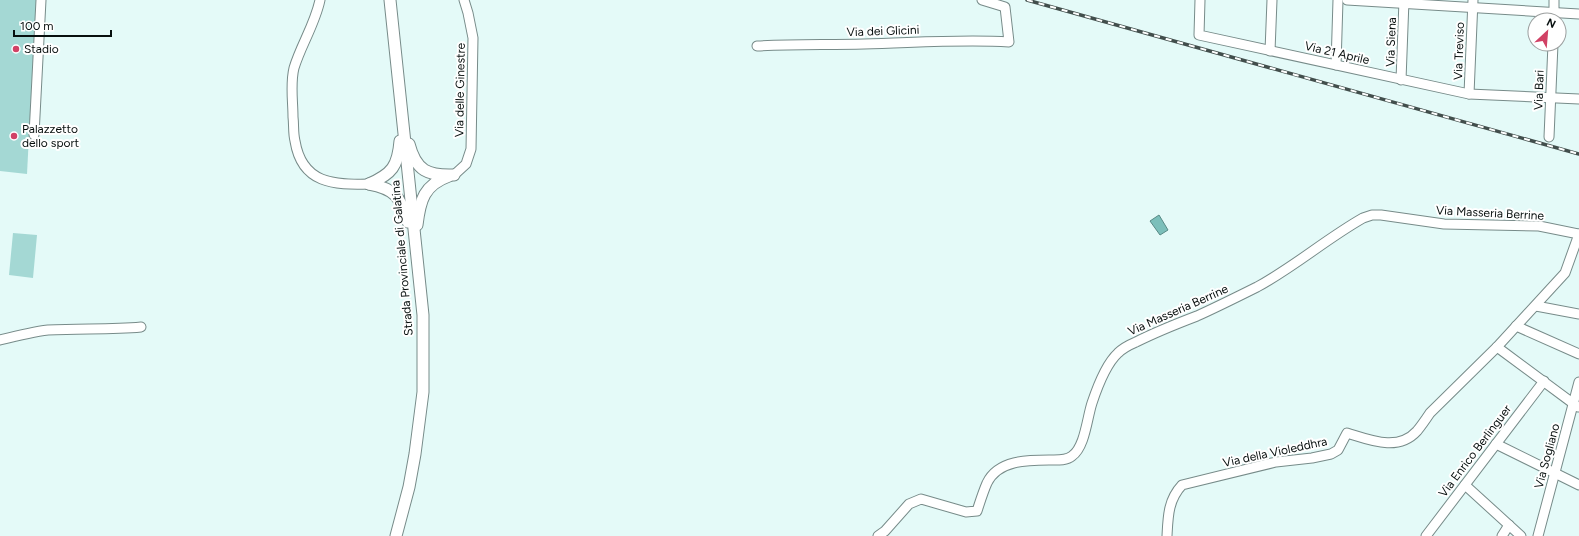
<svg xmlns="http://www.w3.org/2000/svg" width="1579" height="536" viewBox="0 0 1579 536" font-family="Figtree,sans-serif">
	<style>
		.green { fill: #a4d8d4 }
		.water { fill: #7bbfba; stroke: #588a86 }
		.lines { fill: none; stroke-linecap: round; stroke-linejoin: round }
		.minor-casing { stroke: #778b89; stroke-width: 11 }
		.major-casing { stroke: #778b89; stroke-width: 13 }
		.minor { stroke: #fff; stroke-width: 9 }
		.major { stroke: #fff; stroke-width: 11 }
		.rail-casing { stroke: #424e4c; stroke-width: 3.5 }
		.rail { stroke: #fff; stroke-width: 2; stroke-dasharray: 6; stroke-linecap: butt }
		.poi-dot { fill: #d14165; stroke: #fff; stroke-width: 1.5 }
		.labels { text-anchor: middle; stroke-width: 4; stroke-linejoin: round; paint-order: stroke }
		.street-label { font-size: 12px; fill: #070f0e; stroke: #fff }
		.poi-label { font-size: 12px; fill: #070f0e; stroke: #fff; text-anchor: start }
	</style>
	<rect width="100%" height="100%" fill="#e4faf8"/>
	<g class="green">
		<path d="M0,0h36l-9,174 -27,-3z"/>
		<path d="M13,233l24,2 -4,43 -24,-3z"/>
	</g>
	<path class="water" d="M1159,215l9,15 -8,5 -10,-14z"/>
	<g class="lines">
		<defs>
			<g id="minor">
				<path d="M320,0c-5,24 -19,45 -26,68 -4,16 -1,33 -1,49 1,8 0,16 2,24 7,43 39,44 74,43"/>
				<path d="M1200,0l-1,35 270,59 110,5"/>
				<path d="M1347,0l232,14"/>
				<path d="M1554,20v-20"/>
				<path d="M757,46c36,-2 71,-1 107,-2 48,-1 97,-5 145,-2l-4,-35 -23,-7"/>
				<path d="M1270,51l2,-51"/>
				<path d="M1336,65l2,-65"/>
				<path d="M1401,80l3,-80"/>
				<path d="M1469,94l4,-94"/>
				<path d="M34,135l7,-135"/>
				<path d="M1549,137l4,-93"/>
				<path d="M454,175l12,-11 5,-15 2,-111 -5,-25 -4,-13"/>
				<path d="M1536,306l43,8"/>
				<path d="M1516,326l63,28"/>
				<path d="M0,340c16,-4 32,-8 48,-10 31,-2 62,0 93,-3"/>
				<path d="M1497,347l81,60"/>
				<path d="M1496,444l83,41"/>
				<path d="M1465,485l56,51"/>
				<path d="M878,536l7,-5 24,-27 12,-5 45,13 11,-1c3,-9 6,-19 10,-28 11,-23 41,-23 62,-23 7,0 17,1 23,-4 13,-9 15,-38 20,-53 5,-15 15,-40 26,-50 6,-6 11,-8 18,-11 20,-10 40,-18 61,-26 20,-9 40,-19 60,-29 37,-20 69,-48 106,-69l9,-3h9l63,9 95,2 40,8"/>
				<path d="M1167,536c1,-19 1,-36 15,-51l94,-23 36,-4 19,-4 7,-4 9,-17c23,7 51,19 70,-2 5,-6 9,-12 13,-18l67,-66 68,-74 14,-39"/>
				<path d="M1426,536l118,-155"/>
				<path d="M1502,536l7,-11"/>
				<path d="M1538,536l41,-154"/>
			</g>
			<g id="major">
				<path d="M390,0l33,315v77l-8,62 -6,33 -13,49"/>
				<path d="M409,144c7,27 19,32 45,31"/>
				<path d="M369,184c23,-10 29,-18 31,-43"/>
				<path d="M369,184c27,5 31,13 39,38"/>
				<path d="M417,225c3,-25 7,-40 32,-49"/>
			</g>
		</defs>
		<use href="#minor" class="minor-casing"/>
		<use href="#major" class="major-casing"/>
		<use href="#minor" class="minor"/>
		<use href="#major" class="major"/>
		<defs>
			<path id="rail" d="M1027,0l552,154"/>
		</defs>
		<use href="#rail" class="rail-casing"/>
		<use href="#rail" class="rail"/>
	</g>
	<g class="poi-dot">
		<circle cx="16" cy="49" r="4"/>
		<circle cx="14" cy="136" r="4"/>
	</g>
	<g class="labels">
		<g class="street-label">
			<text transform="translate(883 31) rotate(-2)" y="4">Via dei Glicini</text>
			<text transform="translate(1391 42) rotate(-88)" y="4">Via Siena</text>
			<text transform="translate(1459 51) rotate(-88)" y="4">Via Treviso</text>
			<text transform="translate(1337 53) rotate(13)" y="4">Via 21 Aprile</text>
			<text transform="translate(460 90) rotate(-89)" y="4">Via delle Ginestre</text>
			<text transform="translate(1539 90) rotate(-88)" y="4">Via Bari</text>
			<text transform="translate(1490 213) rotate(3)" y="4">Via Masseria Berrine</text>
			<text transform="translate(402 258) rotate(-95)" y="4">Strada Provinciale di Galatina</text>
			<text transform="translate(1178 310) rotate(-24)" y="4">Via Masseria Berrine</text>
			<text transform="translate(1475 451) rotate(-53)" y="4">Via Enrico Berlinguer</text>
			<text transform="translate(1275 452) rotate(-12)" y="4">Via della Violeddhra</text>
			<text transform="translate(1547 456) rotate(-75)" y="4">Via Sogliano</text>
		</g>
		<g class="poi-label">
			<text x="24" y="53">Stadio</text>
			<text x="22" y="133">Palazzetto<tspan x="22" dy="14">dello sport</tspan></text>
		</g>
	</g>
	<g transform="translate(1547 32) rotate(26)"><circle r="19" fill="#ffffff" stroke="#9c9f9f"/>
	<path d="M0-3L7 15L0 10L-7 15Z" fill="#d14165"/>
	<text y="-6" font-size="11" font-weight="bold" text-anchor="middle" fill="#070f0e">N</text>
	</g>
	<path d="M14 30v6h97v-6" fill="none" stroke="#070f0e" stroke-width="2"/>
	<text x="20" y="30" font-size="12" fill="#070f0e" stroke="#ffffff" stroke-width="3" paint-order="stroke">100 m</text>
</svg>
